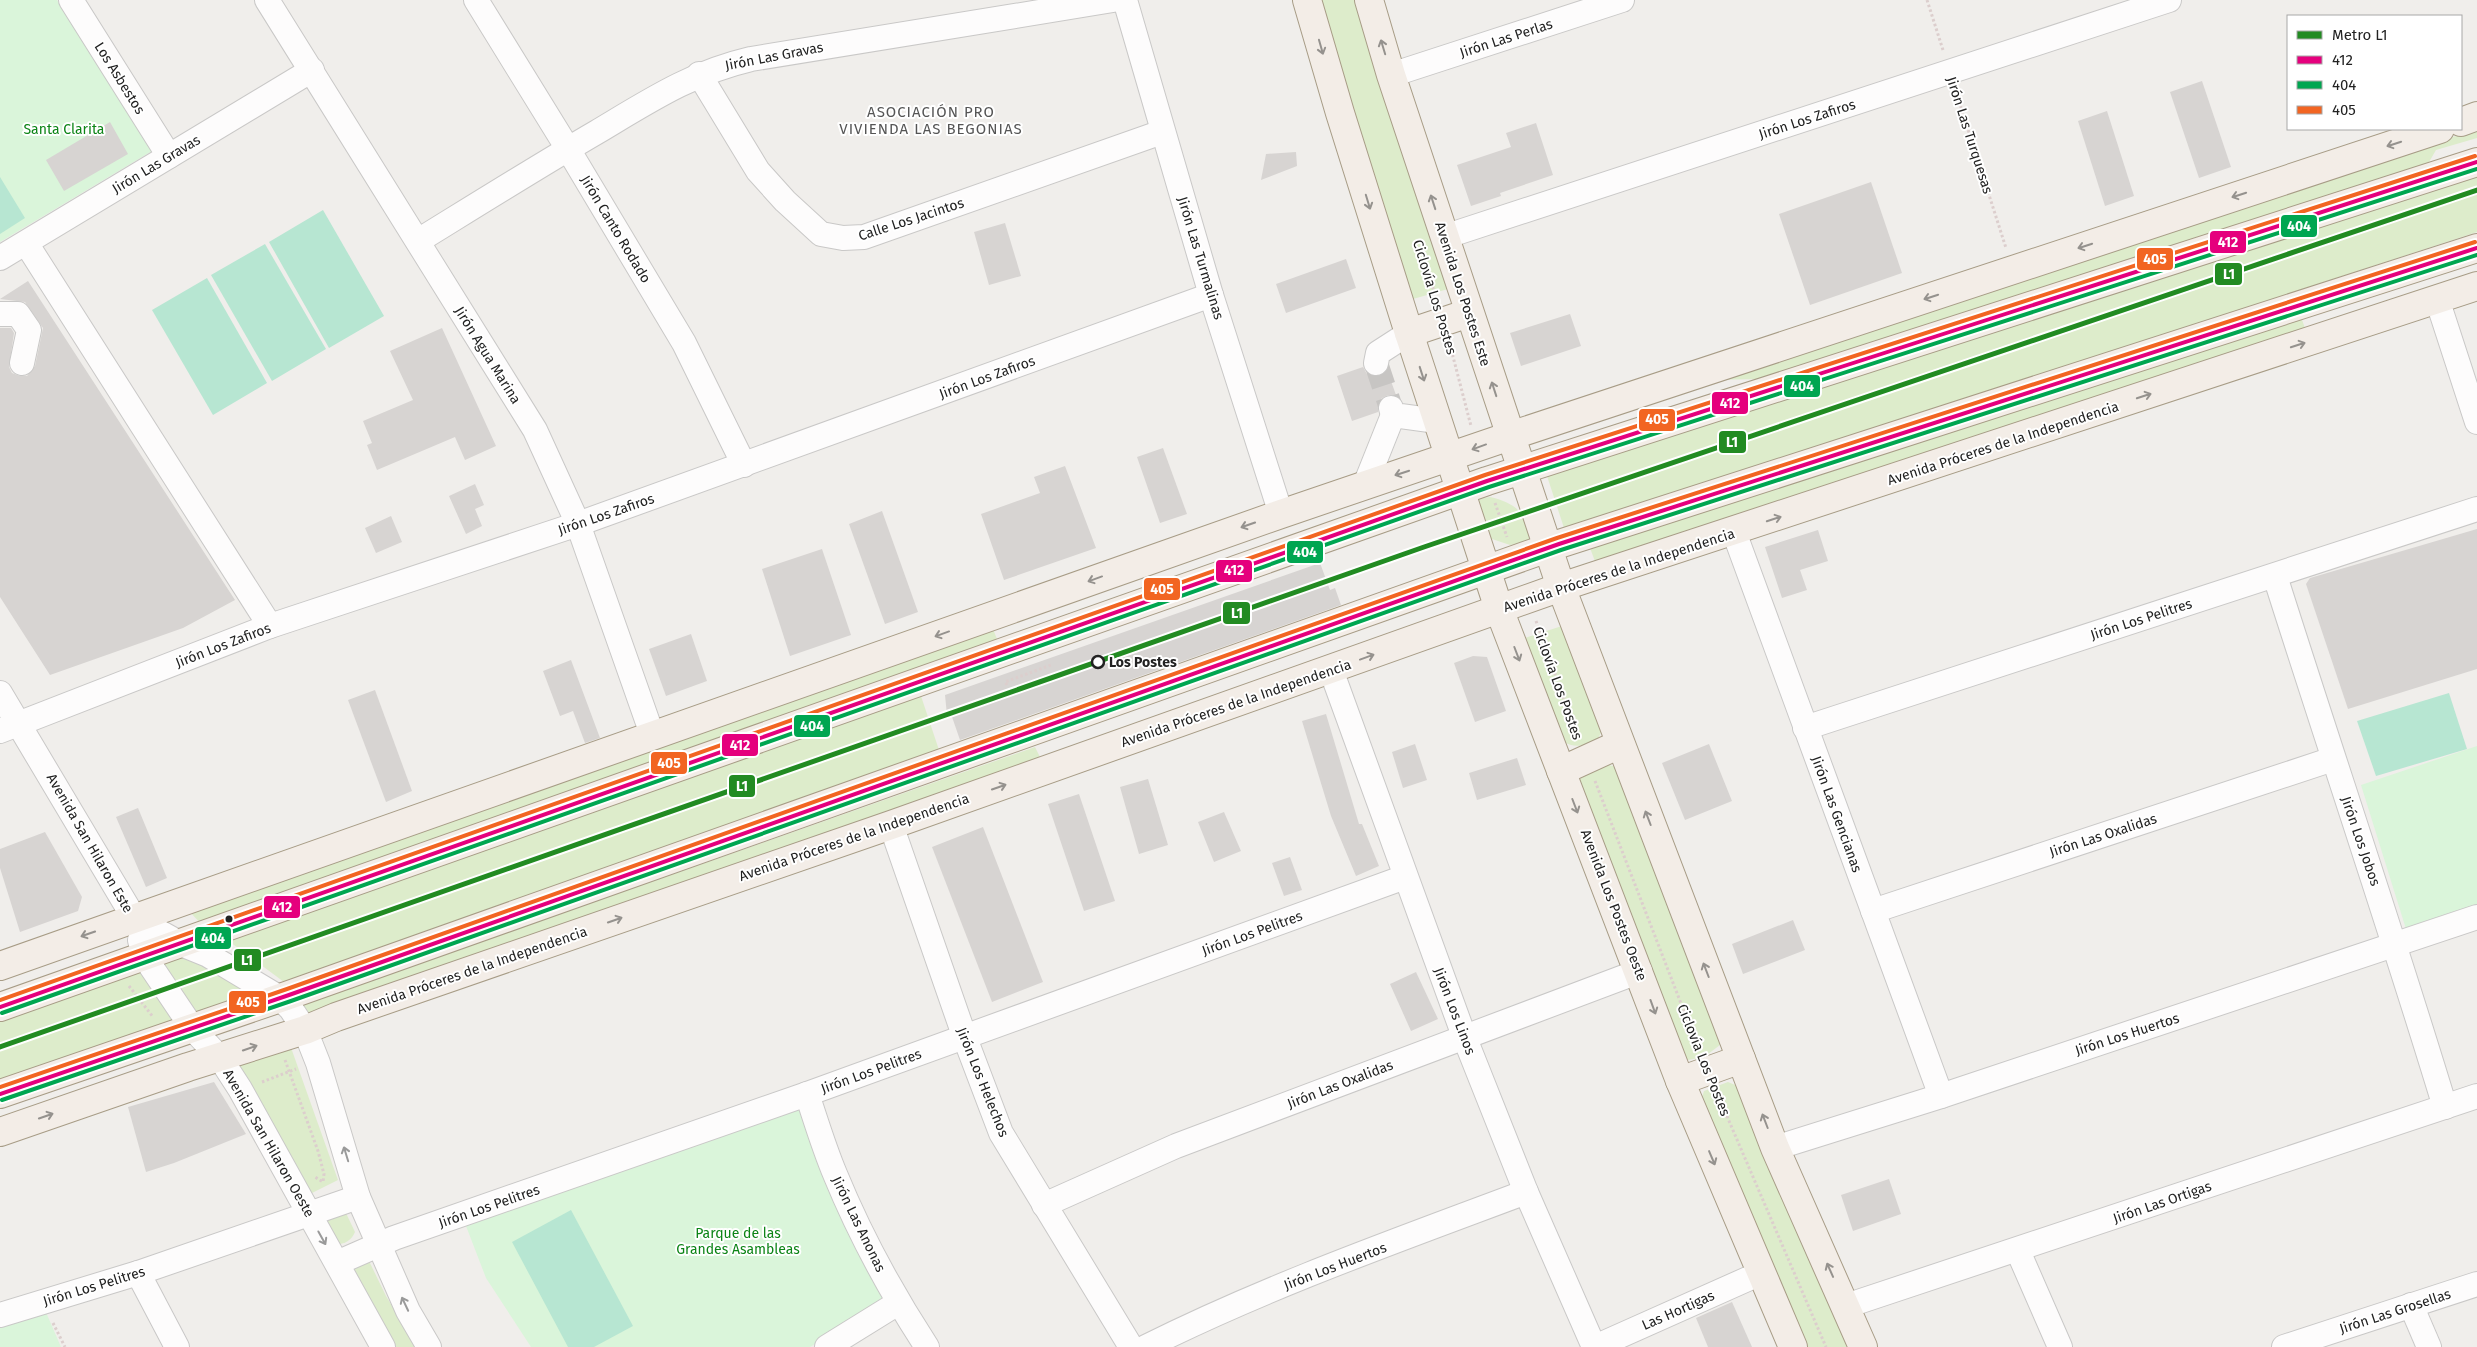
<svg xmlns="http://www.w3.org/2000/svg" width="2477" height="1347" viewBox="0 0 2477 1347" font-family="'Fira Sans',sans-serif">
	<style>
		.grass { fill: #ddeccb }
		.park { fill: #daf5da }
		.pitch { fill: #b7e6d2 }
		.building { fill: #d7d4d2 }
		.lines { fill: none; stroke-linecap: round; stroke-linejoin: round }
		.minor-tunnel { stroke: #c7c5c3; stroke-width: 24; stroke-dasharray: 24 12; stroke-linecap: butt }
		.minor-casing { stroke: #c9c8c7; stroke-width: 26 }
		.major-casing { stroke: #a79c86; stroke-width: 30 }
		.path { stroke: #dccecd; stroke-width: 3; stroke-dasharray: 2.5 2.5; stroke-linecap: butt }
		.minor { stroke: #fdfcfc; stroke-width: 24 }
		.major { stroke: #f3ede7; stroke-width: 28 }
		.bus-1-casing { stroke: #fff; stroke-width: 8 }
		.bus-2-casing { stroke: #fff; stroke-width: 8 }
		.bus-3-casing { stroke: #fff; stroke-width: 8 }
		.bus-1 { stroke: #e5007d; stroke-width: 4 }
		.bus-2 { stroke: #00a651; stroke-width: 4 }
		.bus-3 { stroke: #f26522; stroke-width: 4 }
		.metro-1-casing { stroke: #fff; stroke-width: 9 }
		.metro-1 { stroke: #228b22; stroke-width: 5 }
		.oneway { stroke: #95928e }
		.oneway2 { stroke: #9a9a9a }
		.stop-dot { fill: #fff; stroke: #222; stroke-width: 2.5 }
		.bus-dot { fill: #222; stroke: #fff; stroke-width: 2 }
		.labels { text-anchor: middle; stroke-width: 4; stroke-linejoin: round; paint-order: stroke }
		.street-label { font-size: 14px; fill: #222; stroke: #fff }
		.park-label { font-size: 14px; fill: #0c8416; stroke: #fff }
		.stop-label { font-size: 14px; font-weight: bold; fill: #222; stroke: #fff; text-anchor: start }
		.neighbourhood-label { font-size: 15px; letter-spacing: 1px; fill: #555; stroke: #fff }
		.line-badge { stroke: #fff; stroke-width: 2 }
		.badge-label { font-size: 14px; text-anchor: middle; font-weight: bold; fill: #fff }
	</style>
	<rect width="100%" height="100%" fill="#f0eeeb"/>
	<g class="grass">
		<path d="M1316,0h40l92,289 -35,10 -71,-203z"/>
		<path d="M2477,129v9l-41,12 -11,19 -667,210 -45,1z"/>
		<path d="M2477,175v57l-912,299 -18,-55z"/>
		<path d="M2301,317l5,14 -710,233 -6,-16z"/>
		<path d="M1490,497c26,6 39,17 39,45l-19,3 -21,-7 -18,-38z"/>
		<path d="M1565,625l38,103 -5,11c-14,7 -22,10 -36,2l-40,-102z"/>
		<path d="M993,629l6,15 -795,283 -16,-17z"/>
		<path d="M921,696l19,57 -656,229 -58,-43z"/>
		<path d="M1035,747l9,18 -746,256 -6,-13z"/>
		<path d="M1609,765l11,3 99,268 1,9 -16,12 -16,3 -6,-4 -105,-273 8,-10z"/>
		<path d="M183,956l44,22 21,17 -56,20 -36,-50z"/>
		<path d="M140,969l33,52 -173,61v-63z"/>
		<path d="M289,1042l49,138 -28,14 -78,-133z"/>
		<path d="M1728,1082l12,5 113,260h-47l-106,-243 4,-13z"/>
		<path d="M345,1211l10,21c-3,8 -11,13 -20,12l-12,-22z"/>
		<path d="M369,1261l17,35 31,51h-25l-42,-81z"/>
	</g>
	<g class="park">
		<path d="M0,0h57l95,151 -152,91z"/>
		<path d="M2477,746v159l-71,24 -45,-144z"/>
		<path d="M799,1105l88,196 -77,46h-279l-45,-69 -20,-52z"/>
		<path d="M45,1310l16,37h-61v-23z"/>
	</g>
	<g class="pitch">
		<path d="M0,177l25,41 -25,16z"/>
		<path d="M323,210l61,106 -55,32 -60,-106z"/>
		<path d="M265,244l61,105 -54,32 -61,-106z"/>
		<path d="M207,278l60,105 -54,32 -61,-105z"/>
		<path d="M2449,693l18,56 -91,27 -19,-55z"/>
		<path d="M571,1210l62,116 -39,21h-26l-56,-105z"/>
	</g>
	<g class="building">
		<path d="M2202,81l29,86 -32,11 -29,-86z"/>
		<path d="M2107,111l27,85 -29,10 -27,-85z"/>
		<path d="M110,122l18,32 -64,37 -18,-31z"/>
		<path d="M1536,123l17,52 -53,18 1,3 -30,10 -14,-41 54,-18 -5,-14z"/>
		<path d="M1296,152l1,14 -36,14 5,-26z"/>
		<path d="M1871,182l31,91 -92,32 -31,-91z"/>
		<path d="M1005,223l16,53 -32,9 -15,-53z"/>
		<path d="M1346,259l10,29 -70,25 -10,-29z"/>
		<path d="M28,281l207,319 -52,28 -133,47 -50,-78v-269h11l3,5 -5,34 3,6 8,3h7l8,-10 8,-38 -18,-26 -25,-3z"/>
		<path d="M1570,314l11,32 -60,20 -11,-33z"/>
		<path d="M442,328l54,118 -31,14 -10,-23 -78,33 -10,-25 5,-2 -9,-22 50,-21 -23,-49z"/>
		<path d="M1363,367l4,7 7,3 7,-1 6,-6 9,25h-8l-6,3 -4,6v8l-26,9 -15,-45z"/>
		<path d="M1163,448l24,66 -27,9 -23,-66z"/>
		<path d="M1065,466l31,82 -92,32 -23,-66 59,-21 -6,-16z"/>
		<path d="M475,484l9,21 -9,4 7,17 -16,8 -17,-38z"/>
		<path d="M882,511l36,101 -33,12 -36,-100z"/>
		<path d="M391,516l11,26 -26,11 -11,-25z"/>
		<path d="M2477,529v140l-129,40 -42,-125 4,-6z"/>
		<path d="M1818,530l10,31 -28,9 7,20 -25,8 -17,-51z"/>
		<path d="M822,549l29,86 -61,21 -28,-87z"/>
		<path d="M1320,563l10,27 5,-2 6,17 -381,135 -9,-26 -4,1 -2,-20z"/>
		<path d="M691,634l16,47 -41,15 -17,-47z"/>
		<path d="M1473,656l14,1 19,54 -31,11 -21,-59z"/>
		<path d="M571,660l29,78 -15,5 -12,-32 -13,5 -17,-45z"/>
		<path d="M375,690l37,101 -26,11 -38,-102z"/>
		<path d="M1326,714l33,110h3l17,42 -23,10 -25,-60 -29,-95z"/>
		<path d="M1415,744l12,36 -24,8 -11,-36z"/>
		<path d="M1709,744l23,57 -47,19 -23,-57z"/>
		<path d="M1517,758l9,27 -49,15 -8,-27z"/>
		<path d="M1148,779l20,66 -29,9 -19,-67z"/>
		<path d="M1079,794l36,107 -31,10 -36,-107z"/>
		<path d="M138,808l29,70 -21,9 -30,-70z"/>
		<path d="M1224,812l17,39 -27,11 -16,-40z"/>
		<path d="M983,827l60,155 -51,20 -60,-155z"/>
		<path d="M45,832l37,65 -4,14 -58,21 -20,-64v-19z"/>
		<path d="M1290,857l12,33 -18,6 -12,-33z"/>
		<path d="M1793,920l12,30 -62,24 -11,-30z"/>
		<path d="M1416,972l22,47 -27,12 -21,-47z"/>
		<path d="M214,1082l32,52 -72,29 -28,9 -18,-65z"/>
		<path d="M1889,1179l12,35 -48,17 -12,-36z"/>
		<path d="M1732,1302l20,45h-44l-12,-29z"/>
	</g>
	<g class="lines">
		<path class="minor-tunnel" d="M1376,363l15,45"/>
		<defs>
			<g id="minor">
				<path d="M71,0l98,156"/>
				<path d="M267,0l268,430 43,94 75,213"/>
				<path d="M476,0l92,149 116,194 60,122"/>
				<path d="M1125,0l86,295 70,219"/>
				<path d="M699,74l59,97 27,30 36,33 22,4 21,-1 298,-105"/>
				<path d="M1391,75l231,-75"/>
				<path d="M1444,237l725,-237"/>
				<path d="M418,241c60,-37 119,-74 179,-109 52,-31 94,-59 154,-73l362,-59"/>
				<path d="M26,243l244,383"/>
				<path d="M0,258l312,-188"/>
				<path d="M2437,299l40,123"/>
				<path d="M0,314h18l11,16 -7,33"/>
				<path d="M1376,363l2,-10 31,-20"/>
				<path d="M1391,408l2,7 44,6"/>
				<path d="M1365,485l28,-70"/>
				<path d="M1734,532l207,564"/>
				<path d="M2275,576c56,177 116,353 170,531"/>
				<path d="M1331,670l133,366 62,156 68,155"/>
				<path d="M0,693l134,225 47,26 27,11 72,43 11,11 14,21 13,33 40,134 50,114 21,36"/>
				<path d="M1805,728l672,-219"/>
				<path d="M0,731l270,-105 308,-102 633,-229"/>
				<path d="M891,825l74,213 36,95 130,214"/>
				<path d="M1873,911l460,-152"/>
				<path d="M140,940l4,16 49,73 27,29 20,31 143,258"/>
				<path d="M807,1094c9,27 17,54 28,80 25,61 56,118 92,173"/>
				<path d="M1775,1148l166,-52 536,-179"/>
				<path d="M1044,1205l132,-59 464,-175"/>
				<path d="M2018,1251l42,96"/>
				<path d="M337,1263l57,-25 413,-144 598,-217"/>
				<path d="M138,1273l39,74"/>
				<path d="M2411,1305l18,42"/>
				<path d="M1846,1306l631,-210"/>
				<path d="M0,1315l138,-42 220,-76"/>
				<path d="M827,1347l71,-44"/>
				<path d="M1146,1347c122,-61 252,-107 380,-155"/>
				<path d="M1595,1347l166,-74"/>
				<path d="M2284,1347l193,-63"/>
			</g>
			<g id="major">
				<path d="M1307,0l33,113 69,220 90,276 181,472 113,266"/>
				<path d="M1369,0l22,75 170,512 214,561 88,199"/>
				<path d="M2461,122l16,-6"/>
				<path d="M1409,333l60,-20"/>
				<path d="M1561,771l59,-27"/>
				<path d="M0,966l1281,-452 229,-78 930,-307"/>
				<path d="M0,1007l1487,-526 990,-319"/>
				<path d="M1680,1081l61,-22"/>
				<path d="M0,1094l289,-99 1270,-451 918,-296"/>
				<path d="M0,1132l188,-65 117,-37 31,-13 555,-192 670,-238 916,-301"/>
			</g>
		</defs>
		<use href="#minor" class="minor-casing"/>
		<use href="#major" class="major-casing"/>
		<g class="path">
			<path d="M1927,0l16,50"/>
			<path d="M1956,92l50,156"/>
			<path d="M1424,258l12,40"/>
			<path d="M1450,345l21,81"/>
			<path d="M1495,503l12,34"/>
			<path d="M1536,621l42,117"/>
			<path d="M1007,685l-2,-3 46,-17"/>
			<path d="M1595,781l104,269"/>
			<path d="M129,986l24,31"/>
			<path d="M285,1060l33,91 6,23 -1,8 -8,-5"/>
			<path d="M262,1082l34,-13"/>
			<path d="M1717,1093l109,254"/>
			<path d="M53,1323l12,24"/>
		</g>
		<use href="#minor" class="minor"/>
		<use href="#major" class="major"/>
		<defs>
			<g id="bus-1">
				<path d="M0,1007l1487,-526 990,-319"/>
				<path d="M0,1094l289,-99 1270,-451 918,-296"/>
			</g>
			<g id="bus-2">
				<path d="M2,1013l1487,-526 988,-318"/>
				<path d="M2,1100l289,-99 1270,-451 916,-295"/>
			</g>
			<g id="bus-3">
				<path d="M0,1000l1485,-525 990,-319"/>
				<path d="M0,1087l287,-98 1270,-451 918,-296"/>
			</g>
		</defs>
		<use href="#bus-1" class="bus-1-casing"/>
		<use href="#bus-2" class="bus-2-casing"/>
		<use href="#bus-3" class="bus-3-casing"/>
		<use href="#bus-1" class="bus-1"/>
		<use href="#bus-2" class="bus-2"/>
		<use href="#bus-3" class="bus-3"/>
		<defs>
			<path id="metro-1" d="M0,1047l1424,-500 1053,-357"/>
		</defs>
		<use href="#metro-1" class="metro-1-casing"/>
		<use href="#metro-1" class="metro-1"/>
	</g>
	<defs><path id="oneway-shaft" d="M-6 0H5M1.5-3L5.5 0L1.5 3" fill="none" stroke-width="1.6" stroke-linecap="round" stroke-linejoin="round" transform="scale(1.25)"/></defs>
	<g class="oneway">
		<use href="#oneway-shaft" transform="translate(1321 47) rotate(74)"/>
		<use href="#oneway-shaft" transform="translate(1383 47) rotate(-107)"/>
		<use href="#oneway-shaft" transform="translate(2394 144) rotate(162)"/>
		<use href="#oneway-shaft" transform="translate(2239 195) rotate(162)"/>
		<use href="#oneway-shaft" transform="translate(1368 202) rotate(73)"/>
		<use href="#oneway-shaft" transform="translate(1433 202) rotate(-108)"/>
		<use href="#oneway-shaft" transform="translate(2085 246) rotate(162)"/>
		<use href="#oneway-shaft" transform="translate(1931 297) rotate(162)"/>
		<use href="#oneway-shaft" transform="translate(2298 345) rotate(-18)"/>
		<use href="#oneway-shaft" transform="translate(1422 374) rotate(72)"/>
		<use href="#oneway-shaft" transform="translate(1494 389) rotate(-108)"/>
		<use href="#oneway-shaft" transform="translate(2144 396) rotate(-18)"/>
		<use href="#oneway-shaft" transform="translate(1479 447) rotate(160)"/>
		<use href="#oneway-shaft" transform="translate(1402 473) rotate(162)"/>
		<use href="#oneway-shaft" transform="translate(1774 519) rotate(-18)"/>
		<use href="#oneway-shaft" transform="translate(1248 525) rotate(161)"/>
		<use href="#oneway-shaft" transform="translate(1095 579) rotate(160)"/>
		<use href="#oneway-shaft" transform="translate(942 634) rotate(160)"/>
		<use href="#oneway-shaft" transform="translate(1517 654) rotate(69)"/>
		<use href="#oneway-shaft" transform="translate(1367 657) rotate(-20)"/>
		<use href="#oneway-shaft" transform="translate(999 787) rotate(-19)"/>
		<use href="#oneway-shaft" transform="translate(1575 806) rotate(69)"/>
		<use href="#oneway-shaft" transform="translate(1648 818) rotate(-111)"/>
		<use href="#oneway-shaft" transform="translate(615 920) rotate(-19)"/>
		<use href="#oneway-shaft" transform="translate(88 934) rotate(161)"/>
		<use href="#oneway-shaft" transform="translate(1706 970) rotate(-111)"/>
		<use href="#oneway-shaft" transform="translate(1653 1007) rotate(70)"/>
		<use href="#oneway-shaft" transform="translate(250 1048) rotate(-19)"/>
		<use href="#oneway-shaft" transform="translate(46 1116) rotate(-19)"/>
		<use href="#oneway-shaft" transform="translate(1765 1121) rotate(-111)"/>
		<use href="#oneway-shaft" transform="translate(1712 1158) rotate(67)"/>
		<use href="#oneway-shaft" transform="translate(1830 1270) rotate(-114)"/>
	</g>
	<g class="oneway2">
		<use href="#oneway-shaft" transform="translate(346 1154) rotate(-107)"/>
		<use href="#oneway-shaft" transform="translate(322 1238) rotate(61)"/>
		<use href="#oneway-shaft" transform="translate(405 1304) rotate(-115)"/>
	</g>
	<circle class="stop-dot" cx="1098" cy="662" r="6"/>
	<circle class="bus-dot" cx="229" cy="919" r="4.5"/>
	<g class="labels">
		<g class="street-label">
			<text transform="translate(1506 38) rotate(-18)" y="5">Jirón Las Perlas</text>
			<text transform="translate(774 56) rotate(-11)" y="5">Jirón Las Gravas</text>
			<text transform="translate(120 78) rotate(58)" y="5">Los Asbestos</text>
			<text transform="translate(1807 119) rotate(-18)" y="5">Jirón Los Zafiros</text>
			<text transform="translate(1970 135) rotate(72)" y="5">Jirón Las Turquesas</text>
			<text transform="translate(156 164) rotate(-31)" y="5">Jirón Las Gravas</text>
			<text transform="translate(911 219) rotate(-18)" y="5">Calle Los Jacintos</text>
			<text transform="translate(616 229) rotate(59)" y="5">Jirón Canto Rodado</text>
			<text transform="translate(1201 258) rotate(73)" y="5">Jirón Las Turmalinas</text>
			<text transform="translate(1463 294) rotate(72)" y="5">Avenida Los Postes Este</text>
			<text transform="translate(1435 297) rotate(73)" y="5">Ciclovía Los Postes</text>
			<text transform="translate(488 355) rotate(58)" y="5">Jirón Agua Marina</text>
			<text transform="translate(987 377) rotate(-20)" y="5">Jirón Los Zafiros</text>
			<text transform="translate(2003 443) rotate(-18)" y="5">Avenida Próceres de la Independencia</text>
			<text transform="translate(606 514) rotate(-19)" y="5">Jirón Los Zafiros</text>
			<text transform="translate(1619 570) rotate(-18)" y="5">Avenida Próceres de la Independencia</text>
			<text transform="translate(2141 619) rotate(-18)" y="5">Jirón Los Pelitres</text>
			<text transform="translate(223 645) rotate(-21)" y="5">Jirón Los Zafiros</text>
			<text transform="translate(1558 683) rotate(70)" y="5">Ciclovía Los Postes</text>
			<text transform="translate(1236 703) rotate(-19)" y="5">Avenida Próceres de la Independencia</text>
			<text transform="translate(1837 814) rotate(70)" y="5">Jirón Las Gencianas</text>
			<text transform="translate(2103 835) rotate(-18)" y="5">Jirón Las Oxalidas</text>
			<text transform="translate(854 837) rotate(-19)" y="5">Avenida Próceres de la Independencia</text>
			<text transform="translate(2361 841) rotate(71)" y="5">Jirón Los Jobos</text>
			<text transform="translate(90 843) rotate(60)" y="5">Avenida San Hilaron Este</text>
			<text transform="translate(1614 905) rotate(69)" y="5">Avenida Los Postes Oeste</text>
			<text transform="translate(1252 933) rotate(-20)" y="5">Jirón Los Pelitres</text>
			<text transform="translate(472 970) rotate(-19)" y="5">Avenida Próceres de la Independencia</text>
			<text transform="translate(1455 1011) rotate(69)" y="5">Jirón Los Linos</text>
			<text transform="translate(2127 1034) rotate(-18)" y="5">Jirón Los Huertos</text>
			<text transform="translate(1704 1060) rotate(68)" y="5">Ciclovía Los Postes</text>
			<text transform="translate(871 1071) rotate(-20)" y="5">Jirón Los Pelitres</text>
			<text transform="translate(983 1082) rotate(68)" y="5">Jirón Los Helechos</text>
			<text transform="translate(1340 1084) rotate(-21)" y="5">Jirón Las Oxalidas</text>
			<text transform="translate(269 1143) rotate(60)" y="5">Avenida San Hilaron Oeste</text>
			<text transform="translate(2162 1202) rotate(-19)" y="5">Jirón Las Ortigas</text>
			<text transform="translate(489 1206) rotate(-19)" y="5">Jirón Los Pelitres</text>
			<text transform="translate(859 1224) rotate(64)" y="5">Jirón Las Anonas</text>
			<text transform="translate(1335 1266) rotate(-21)" y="5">Jirón Los Huertos</text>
			<text transform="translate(94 1286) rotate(-17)" y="5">Jirón Los Pelitres</text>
			<text transform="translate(1678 1310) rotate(-24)" y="5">Las Hortigas</text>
			<text transform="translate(2395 1311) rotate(-18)" y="5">Jirón Las Grosellas</text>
		</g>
		<g class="park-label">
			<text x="64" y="134">Santa Clarita</text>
			<text x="738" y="1238">Parque de las<tspan x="738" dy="16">Grandes Asambleas</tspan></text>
		</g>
		<g class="stop-label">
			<text x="1109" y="667">Los Postes</text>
		</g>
		<g class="neighbourhood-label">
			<text x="931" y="117">ASOCIACIÓN PRO<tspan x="931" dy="17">VIVIENDA LAS BEGONIAS</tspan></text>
		</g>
	</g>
	<g class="line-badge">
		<rect x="2280" y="214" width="38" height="24" rx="5" fill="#00a651"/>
		<rect x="2209" y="230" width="38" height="24" rx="5" fill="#e5007d"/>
		<rect x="2136" y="247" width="38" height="24" rx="5" fill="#f26522"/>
		<rect x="2214" y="262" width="29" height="24" rx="5" fill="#228b22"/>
		<rect x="1783" y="374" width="38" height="24" rx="5" fill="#00a651"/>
		<rect x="1711" y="391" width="38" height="24" rx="5" fill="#e5007d"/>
		<rect x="1638" y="408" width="38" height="24" rx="5" fill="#f26522"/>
		<rect x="1718" y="430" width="29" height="24" rx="5" fill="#228b22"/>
		<rect x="1286" y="540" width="38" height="24" rx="5" fill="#00a651"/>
		<rect x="1215" y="559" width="38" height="24" rx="5" fill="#e5007d"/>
		<rect x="1143" y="577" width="38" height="24" rx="5" fill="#f26522"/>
		<rect x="1222" y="601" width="29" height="24" rx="5" fill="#228b22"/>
		<rect x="793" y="714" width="38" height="24" rx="5" fill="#00a651"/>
		<rect x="721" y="733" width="38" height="24" rx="5" fill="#e5007d"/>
		<rect x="650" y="751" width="38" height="24" rx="5" fill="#f26522"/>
		<rect x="728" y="774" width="28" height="24" rx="5" fill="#228b22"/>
		<rect x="263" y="895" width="38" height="24" rx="5" fill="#e5007d"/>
		<rect x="194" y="926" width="38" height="24" rx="5" fill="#00a651"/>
		<rect x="233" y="948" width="29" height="24" rx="5" fill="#228b22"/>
		<rect x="228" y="990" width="39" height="24" rx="5" fill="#f26522"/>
	</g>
	<g class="badge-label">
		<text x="2299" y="231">404</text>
		<text x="2228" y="247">412</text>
		<text x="2155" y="264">405</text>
		<text x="2229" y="279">L1</text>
		<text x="1802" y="391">404</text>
		<text x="1730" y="408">412</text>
		<text x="1657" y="424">405</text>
		<text x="1732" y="447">L1</text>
		<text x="1305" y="557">404</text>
		<text x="1234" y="575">412</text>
		<text x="1162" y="594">405</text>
		<text x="1237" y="618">L1</text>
		<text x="812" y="731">404</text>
		<text x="740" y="750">412</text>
		<text x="669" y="768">405</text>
		<text x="742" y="791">L1</text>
		<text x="282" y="912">412</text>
		<text x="213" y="943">404</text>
		<text x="247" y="965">L1</text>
		<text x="248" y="1007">405</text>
	</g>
	<rect x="2287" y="15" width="175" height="115" fill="#ffffff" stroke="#a7a7a7"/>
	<rect x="2297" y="31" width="25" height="8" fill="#228b22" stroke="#a7a7a7"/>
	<text x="2332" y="40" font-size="15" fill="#222222">Metro L1</text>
	<rect x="2297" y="56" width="25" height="8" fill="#e5007d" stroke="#a7a7a7"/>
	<text x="2332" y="65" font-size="15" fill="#222222">412</text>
	<rect x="2297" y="81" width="25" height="8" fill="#00a651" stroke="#a7a7a7"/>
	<text x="2332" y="90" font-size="15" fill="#222222">404</text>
	<rect x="2297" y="106" width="25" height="8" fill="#f26522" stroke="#a7a7a7"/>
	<text x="2332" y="115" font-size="15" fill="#222222">405</text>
</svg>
